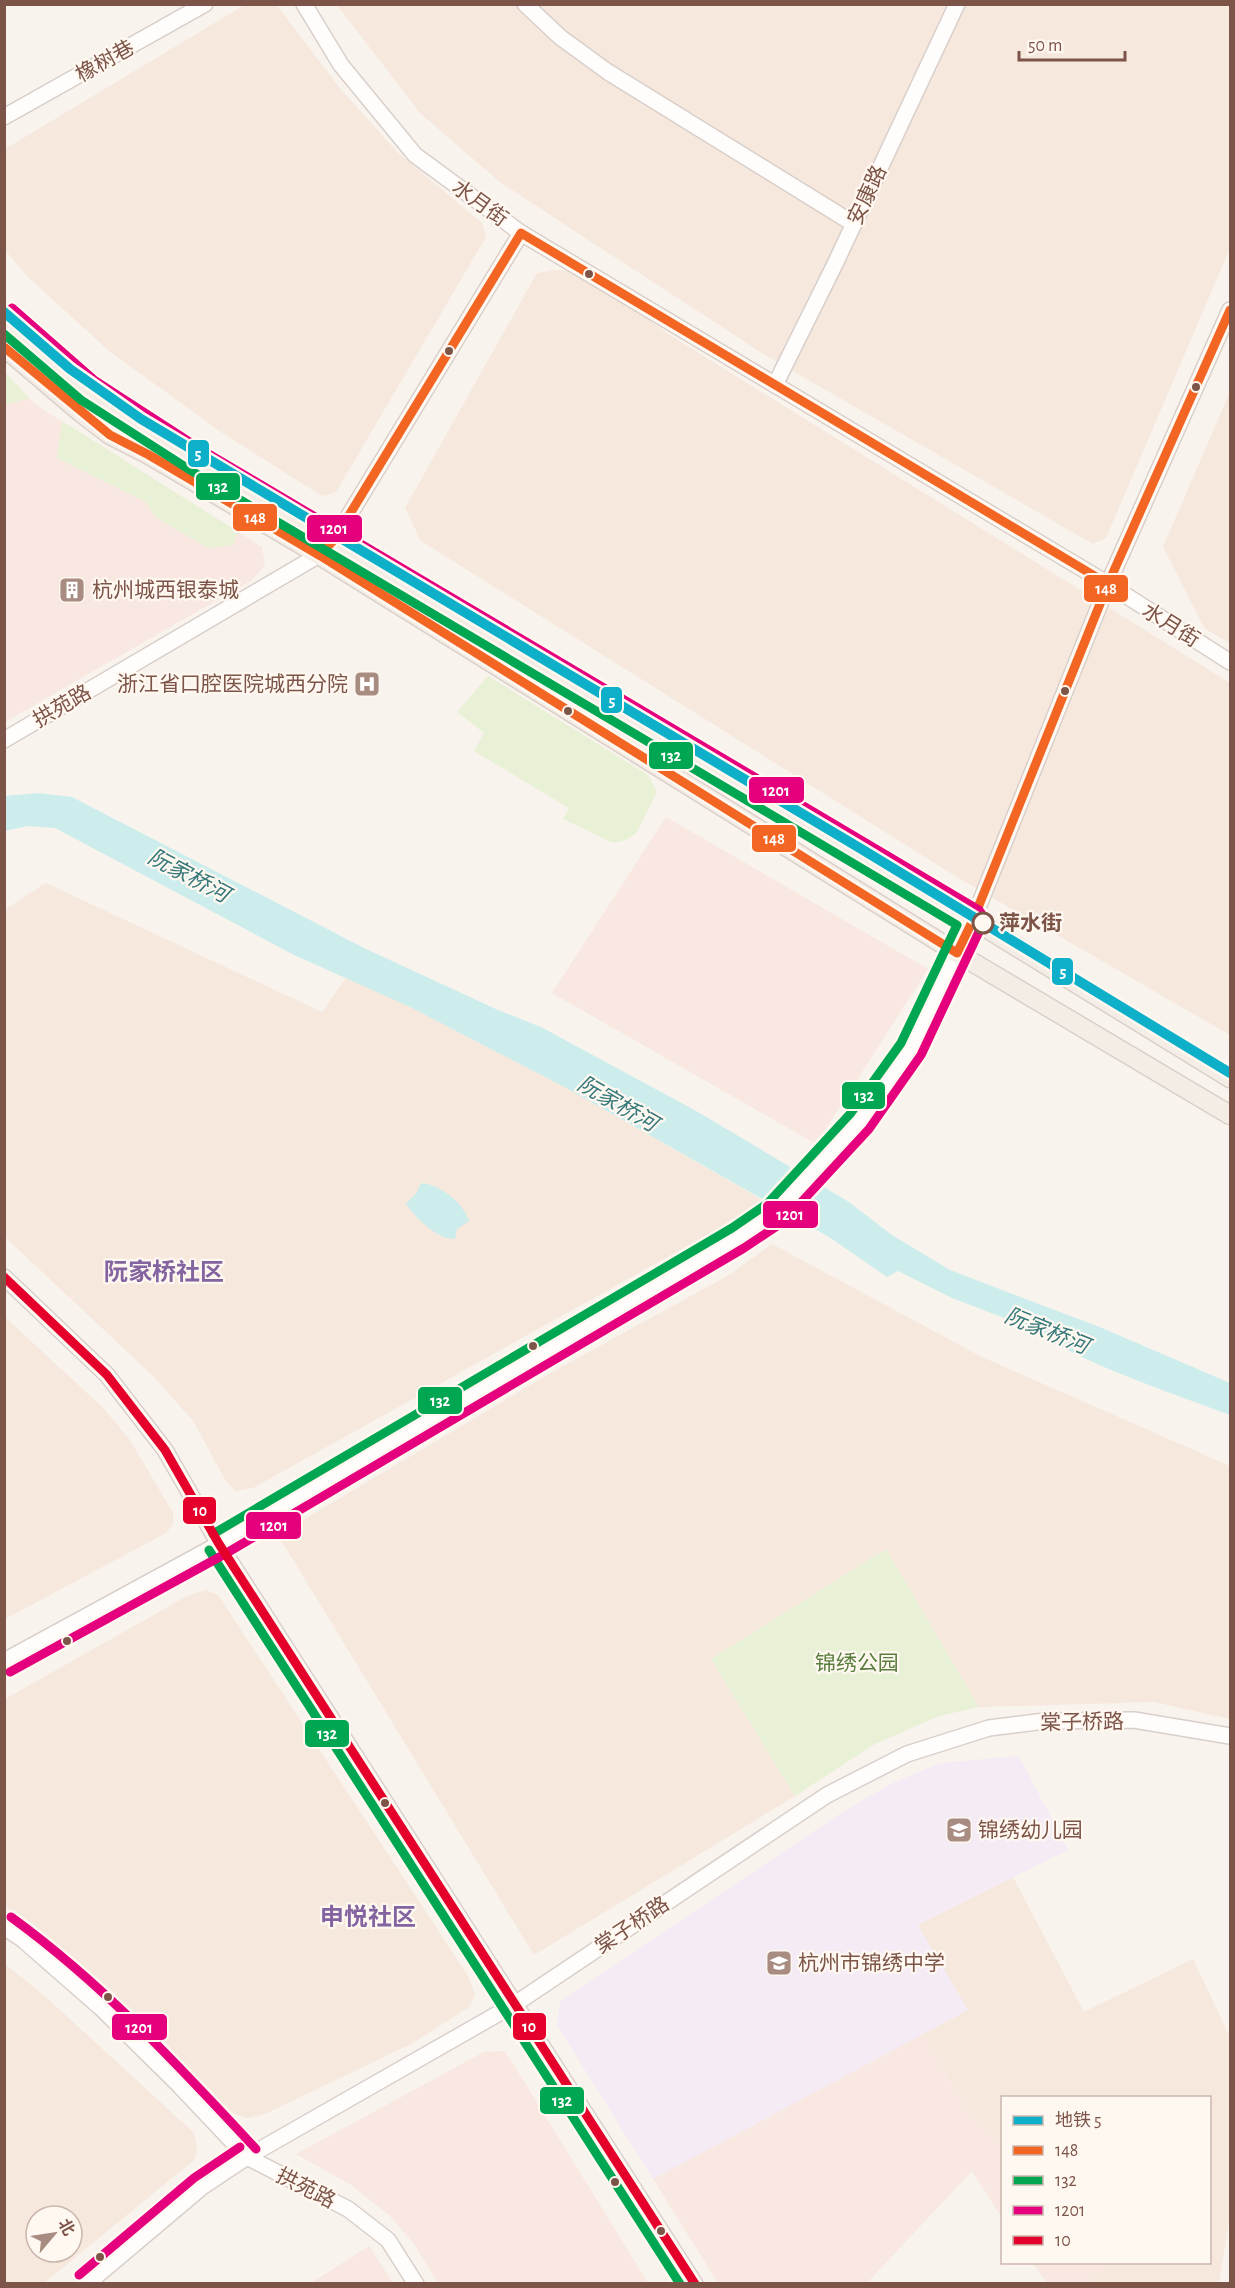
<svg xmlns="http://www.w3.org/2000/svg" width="1235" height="2288" viewBox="0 0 1235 2288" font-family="'Alegreya Sans','Noto Sans SC',sans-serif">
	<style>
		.residential { fill: #f6e8dd; fill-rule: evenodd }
		.commercial { fill: #f9e7e1 }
		.education { fill: #f4ebf5 }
		.green { fill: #e8f1d6 }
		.water { fill: #cdedec }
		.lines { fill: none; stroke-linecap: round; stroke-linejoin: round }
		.minor-casing { stroke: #d9cfca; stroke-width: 18 }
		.major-casing { stroke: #dbcfca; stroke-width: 21 }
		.minor { stroke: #fefdfc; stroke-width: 15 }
		.major { stroke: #f4ede6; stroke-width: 18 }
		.bus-1-casing { stroke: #fff8f1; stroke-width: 14 }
		.bus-2-casing { stroke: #fff8f1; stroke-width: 14 }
		.bus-3-casing { stroke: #fff8f1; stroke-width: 14 }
		.bus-4-casing { stroke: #fff8f1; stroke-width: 14 }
		.bus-1 { stroke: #f26522; stroke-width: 9 }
		.bus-2 { stroke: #00a651; stroke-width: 9 }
		.bus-3 { stroke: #e5007d; stroke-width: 9 }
		.bus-4 { stroke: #e4002b; stroke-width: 9 }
		.metro-1-casing { stroke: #fff8f1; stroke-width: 15 }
		.metro-1 { stroke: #0db0c8; stroke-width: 10 }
		.bus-dot { fill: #7d5448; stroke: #fff8f1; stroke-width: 2 }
		.stop-dot { fill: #fff8f1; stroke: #7d5448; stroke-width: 3 }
		.labels { text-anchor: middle; stroke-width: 4.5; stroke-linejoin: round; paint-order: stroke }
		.street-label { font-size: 21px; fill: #7d5448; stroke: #fff8f1 }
		.poi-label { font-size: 21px; fill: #7d5448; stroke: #fff8f1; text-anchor: start }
		.stop-label { font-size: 21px; font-weight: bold; fill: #7d5448; stroke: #fff8f1; text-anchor: start }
		.park-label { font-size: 21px; fill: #587d3c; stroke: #fff8f1 }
		.water-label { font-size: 22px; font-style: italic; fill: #37797b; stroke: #fff8f1 }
		.quarter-label { font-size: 24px; font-weight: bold; fill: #8464a0; stroke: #fff8f1 }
		.line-badge { stroke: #fff8f1; stroke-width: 2 }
		.badge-label { font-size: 16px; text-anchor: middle; font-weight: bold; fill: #fff }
	</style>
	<rect width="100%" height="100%" fill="#f9f3ed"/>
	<g class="residential">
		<path d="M246,4l29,1 4,3 60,79 58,65 85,71 4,14 -150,255 -14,4 -101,-64 -112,-81 -81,-74 -23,-27v-101z"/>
		<path d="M337,5h893v243l-124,290 -13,6 -328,-189 -264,-172 -81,-70z"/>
		<path d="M555,270l33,3 77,59 565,351v352l-270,-156 -539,-338 -16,-33 132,-235z"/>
		<path d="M1230,392v251l-25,-14 -42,-82z"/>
		<path d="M46,883l276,129 24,-34 64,29 160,83 196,112 -513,286 -18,3 -11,-13 -30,-56 -40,-45 -149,-140 -1,-327z"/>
		<path d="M772,1244l210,113 248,109v253l-76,-17 -175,5 -93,-158 -175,110 84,137 -261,159 -256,-420 269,-160 182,-100z"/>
		<path d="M5,1317l98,91 27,32 43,73v11l-7,9 -161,86z"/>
		<path d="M206,1590l12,5 250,381 7,19 -6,12 -56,36 -148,71 -18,4 -20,-7 -76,-79 -58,-56 -88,-70v-207l184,-104z"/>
		<path d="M1013,1877l71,135 109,-53 37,78v177l-11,69h-129l16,-20 104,-1v-164h-208v46l-34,-34 -45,-76 45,-24 -51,-85z"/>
		<path d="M5,1964l42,34 147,135 3,16 -3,11 -150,123h-39zM36,2216h36v36h-36z"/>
	</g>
	<g class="commercial">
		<path d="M4,372l32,33 226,142 3,18 -13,15 -247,142z"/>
		<path d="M666,817l262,152 -112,175 -264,-151z"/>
		<path d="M923,2034l45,76 34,34v74l-30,-47 -105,112h-149l-65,-104z"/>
		<path d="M504,2051l8,11 136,221h-210l-24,-39 -25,-29 -38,-30 -55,-31 188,-102z"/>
		<path d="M369,2246l24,37h-82z"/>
		<path d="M1033,2263h73l-16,21 -43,-1z"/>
	</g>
	<path class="education" d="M1019,1756l49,94 -150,75 50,85 -315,169 -96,-154 3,-24 287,-192 46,-26 47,-20z"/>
	<g class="green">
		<path d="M4,372h1l24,26 -24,7z"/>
		<path d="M62,421l176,111 -5,13 -25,3 -53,-31 -9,-15 -89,-44z"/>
		<path d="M488,676l160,99 9,17 -20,40c-9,8 -15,11 -26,10l-48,-23 6,-11 -95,-57 10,-18 -27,-21z"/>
		<path d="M886,1549l93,158 -40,9 -64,28 -80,52 -84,-137z"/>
	</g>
	<g class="water">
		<path d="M38,793l34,4 294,152 132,61 43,17 157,85 151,90 43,33 58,35 152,58 128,55v32c-56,-21 -113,-40 -167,-67l-4,-9 -107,-41 -54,-27 -11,6 -58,-40 -259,-147 -160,-83 -116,-52 -239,-127 -27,-2 -23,5v-35z"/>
		<path d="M423,1183c18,3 41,20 46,38l-12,8 -2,10c-16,2 -42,-23 -49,-36l10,-9 4,-9z"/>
	</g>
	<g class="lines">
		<defs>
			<g id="minor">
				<path d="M304,4l37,61 74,90 106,78 587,351 122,78"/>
				<path d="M525,4l35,33 48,35 246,152"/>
				<path d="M4,117l201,-113"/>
				<path d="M775,385l60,-121 122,-260"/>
				<path d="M4,740l315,-185 15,-15 187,-307"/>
				<path d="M4,1277l103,98 58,75 54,94 476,740"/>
				<path d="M4,1661l215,-117 519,-306 37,-25 46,-48 38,-43 52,-73 62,-129 135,-336 122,-274"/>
				<path d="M4,1927l18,12 79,69 78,77 68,72 101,52 40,31 28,44"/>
				<path d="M87,2284l115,-97 45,-30 268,-153 312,-209 80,-41 82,-26 56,-7 89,-1 96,16"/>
			</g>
			<g id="major">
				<path d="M4,317l30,28 53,45 109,70 138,80 639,380 257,158"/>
				<path d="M4,347l76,65 30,23 39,20 170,100 638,398 273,162"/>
			</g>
		</defs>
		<use href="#minor" class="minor-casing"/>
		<use href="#major" class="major-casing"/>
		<use href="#minor" class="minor"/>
		<use href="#major" class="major"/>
		<defs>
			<g id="bus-1">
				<path d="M4,347l106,88 39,20 170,100 638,398 16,-33 135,-336 122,-274"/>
				<path d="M319,555l15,-15 187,-307 587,351"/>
			</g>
			<g id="bus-2">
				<path d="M4,334l77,66 109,70 767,455 -56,118 -51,71 -83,90 -35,24 -519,306"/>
				<path d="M209,1550l471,734"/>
			</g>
			<g id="bus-3">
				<path d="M10,1672l215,-118 519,-306 39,-26 86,-93 52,-74 64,-136 -6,-9 -777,-460 -108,-70 -82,-72"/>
				<path d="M11,1917c91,66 169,150 245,232"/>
				<path d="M79,2275l115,-97 46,-31"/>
			</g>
			<path id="bus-4" d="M4,1277l103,98 58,75 54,94 476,740"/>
		</defs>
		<use href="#bus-1" class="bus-1-casing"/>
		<use href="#bus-2" class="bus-2-casing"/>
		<use href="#bus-3" class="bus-3-casing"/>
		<use href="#bus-4" class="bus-4-casing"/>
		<use href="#bus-1" class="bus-1"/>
		<use href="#bus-2" class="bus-2"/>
		<use href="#bus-3" class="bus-3"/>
		<use href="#bus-4" class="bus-4"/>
		<defs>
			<path id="metro-1" d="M4,312l66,57 71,50 722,431 367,223"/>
		</defs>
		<use href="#metro-1" class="metro-1-casing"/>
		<use href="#metro-1" class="metro-1"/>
	</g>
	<defs>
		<symbol id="building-square" viewBox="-11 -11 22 22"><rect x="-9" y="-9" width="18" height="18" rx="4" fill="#a88c82" stroke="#fff8f1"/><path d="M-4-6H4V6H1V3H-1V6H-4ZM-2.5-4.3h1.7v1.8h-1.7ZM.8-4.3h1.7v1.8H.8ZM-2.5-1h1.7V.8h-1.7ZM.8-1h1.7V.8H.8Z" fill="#fff"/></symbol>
		<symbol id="hospital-square" viewBox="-11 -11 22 22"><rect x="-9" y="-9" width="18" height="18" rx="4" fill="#a88c82" stroke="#fff8f1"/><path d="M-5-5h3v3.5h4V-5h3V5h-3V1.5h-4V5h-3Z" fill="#fff"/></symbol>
		<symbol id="school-square" viewBox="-11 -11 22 22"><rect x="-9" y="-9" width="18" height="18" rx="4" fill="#a88c82" stroke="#fff8f1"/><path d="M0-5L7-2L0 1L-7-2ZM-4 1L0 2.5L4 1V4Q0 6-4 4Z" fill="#fff"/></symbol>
	</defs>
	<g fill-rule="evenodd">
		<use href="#building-square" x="57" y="575" width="30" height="30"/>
		<use href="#hospital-square" x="352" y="669" width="30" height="30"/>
		<use href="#school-square" x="944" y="1815" width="30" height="30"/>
		<use href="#school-square" x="764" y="1948" width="30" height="30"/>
	</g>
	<g class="bus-dot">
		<circle cx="589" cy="274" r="5"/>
		<circle cx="449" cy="351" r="5"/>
		<circle cx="1196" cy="387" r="5"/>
		<circle cx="1065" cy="691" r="5"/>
		<circle cx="568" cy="711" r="5"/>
		<circle cx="533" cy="1346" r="5"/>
		<circle cx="67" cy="1641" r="5"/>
		<circle cx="385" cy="1803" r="5"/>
		<circle cx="108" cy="1997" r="5"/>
		<circle cx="615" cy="2182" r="5"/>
		<circle cx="661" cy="2231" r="5"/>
		<circle cx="100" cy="2257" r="5"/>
	</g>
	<circle class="stop-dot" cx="983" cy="923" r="10"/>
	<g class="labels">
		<g class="street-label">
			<text transform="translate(105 61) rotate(-29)" y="7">橡树巷</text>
			<text transform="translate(867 195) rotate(-65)" y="7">安康路</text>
			<text transform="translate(480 203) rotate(36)" y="7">水月街</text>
			<text transform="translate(1171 625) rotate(32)" y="7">水月街</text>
			<text transform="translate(62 706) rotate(-30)" y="7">拱苑路</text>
			<text transform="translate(1082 1722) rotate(-1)" y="7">棠子桥路</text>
			<text transform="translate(632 1925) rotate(-34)" y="7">棠子桥路</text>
			<text transform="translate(306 2188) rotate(27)" y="7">拱苑路</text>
		</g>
		<g class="poi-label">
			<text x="92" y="597">杭州城西银泰城</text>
			<text x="348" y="691" text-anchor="end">浙江省口腔医院城西分院</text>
			<text x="978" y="1837">锦绣幼儿园</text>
			<text x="798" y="1970">杭州市锦绣中学</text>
		</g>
		<g class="stop-label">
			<text x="999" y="930">萍水街</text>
		</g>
		<g class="park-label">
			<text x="857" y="1670">锦绣公园</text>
		</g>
		<g class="water-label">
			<text transform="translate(189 875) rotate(28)" y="8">阮家桥河</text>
			<text transform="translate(618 1103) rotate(30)" y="8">阮家桥河</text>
			<text transform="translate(1047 1330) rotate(22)" y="8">阮家桥河</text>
		</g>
		<g class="quarter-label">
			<text x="164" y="1280">阮家桥社区</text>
			<text x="368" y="1925">申悦社区</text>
		</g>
	</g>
	<g class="line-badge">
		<rect x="187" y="439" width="23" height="29" rx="6" fill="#0db0c8"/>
		<rect x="195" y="472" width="46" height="29" rx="6" fill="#00a651"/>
		<rect x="232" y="503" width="46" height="29" rx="6" fill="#f26522"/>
		<rect x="306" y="514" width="57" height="29" rx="6" fill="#e5007d"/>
		<rect x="1083" y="574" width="46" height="29" rx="6" fill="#f26522"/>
		<rect x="600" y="686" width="23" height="28" rx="6" fill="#0db0c8"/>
		<rect x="648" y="741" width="46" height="29" rx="6" fill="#00a651"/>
		<rect x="748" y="776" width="57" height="28" rx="6" fill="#e5007d"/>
		<rect x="751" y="824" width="46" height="29" rx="6" fill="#f26522"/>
		<rect x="1051" y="957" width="23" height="29" rx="6" fill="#0db0c8"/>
		<rect x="841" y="1081" width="45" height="29" rx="6" fill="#00a651"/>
		<rect x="762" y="1200" width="57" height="29" rx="6" fill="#e5007d"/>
		<rect x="417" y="1386" width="46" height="29" rx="6" fill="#00a651"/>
		<rect x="182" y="1496" width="35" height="29" rx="6" fill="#e4002b"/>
		<rect x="245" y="1511" width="57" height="29" rx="6" fill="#e5007d"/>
		<rect x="304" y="1719" width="46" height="29" rx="6" fill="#00a651"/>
		<rect x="512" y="2012" width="35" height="29" rx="6" fill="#e4002b"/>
		<rect x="111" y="2013" width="57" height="28" rx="6" fill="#e5007d"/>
		<rect x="539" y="2086" width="46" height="29" rx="6" fill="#00a651"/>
	</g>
	<g class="badge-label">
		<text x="198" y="459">5</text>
		<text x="218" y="492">132</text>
		<text x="255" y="523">148</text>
		<text x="334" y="534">1201</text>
		<text x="1106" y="594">148</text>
		<text x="612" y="706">5</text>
		<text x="671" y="761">132</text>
		<text x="776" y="796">1201</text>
		<text x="774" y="844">148</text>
		<text x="1063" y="977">5</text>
		<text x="864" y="1101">132</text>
		<text x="790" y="1220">1201</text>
		<text x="440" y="1406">132</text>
		<text x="200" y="1516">10</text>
		<text x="274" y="1531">1201</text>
		<text x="327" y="1739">132</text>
		<text x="529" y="2032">10</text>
		<text x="139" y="2033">1201</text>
		<text x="562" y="2106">132</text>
	</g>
	<rect width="1235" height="2288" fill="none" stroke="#7d5448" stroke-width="12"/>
	<rect x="1001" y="2096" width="210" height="168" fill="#fff8f1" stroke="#cbb6ad" stroke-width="1.5"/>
	<rect x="1013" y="2116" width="30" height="9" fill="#0db0c8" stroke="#cbb6ad" stroke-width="1.5"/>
	<text x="1055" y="2126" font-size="18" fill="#7d5448">地铁 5</text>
	<rect x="1013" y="2146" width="30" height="9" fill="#f26522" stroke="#cbb6ad" stroke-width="1.5"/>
	<text x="1055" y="2156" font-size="18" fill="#7d5448">148</text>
	<rect x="1013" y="2176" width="30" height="9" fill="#00a651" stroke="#cbb6ad" stroke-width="1.5"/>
	<text x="1055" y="2186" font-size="18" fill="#7d5448">132</text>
	<rect x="1013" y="2206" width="30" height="9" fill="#e5007d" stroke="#cbb6ad" stroke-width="1.5"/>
	<text x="1055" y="2216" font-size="18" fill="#7d5448">1201</text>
	<rect x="1013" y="2236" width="30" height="9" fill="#e4002b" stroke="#cbb6ad" stroke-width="1.5"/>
	<text x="1055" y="2246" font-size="18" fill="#7d5448">10</text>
	<g transform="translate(54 2234) rotate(61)"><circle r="28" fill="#fff8f1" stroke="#cbb6ad" stroke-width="1.5"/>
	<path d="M0-4.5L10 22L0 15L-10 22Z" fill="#a88c82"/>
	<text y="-9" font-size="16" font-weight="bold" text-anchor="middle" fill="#7d5448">北</text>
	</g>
	<path d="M1019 51v9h106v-9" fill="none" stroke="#7d5448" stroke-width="3"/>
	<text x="1028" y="51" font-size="18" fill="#7d5448" stroke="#fff8f1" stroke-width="4.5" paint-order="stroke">50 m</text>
</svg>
